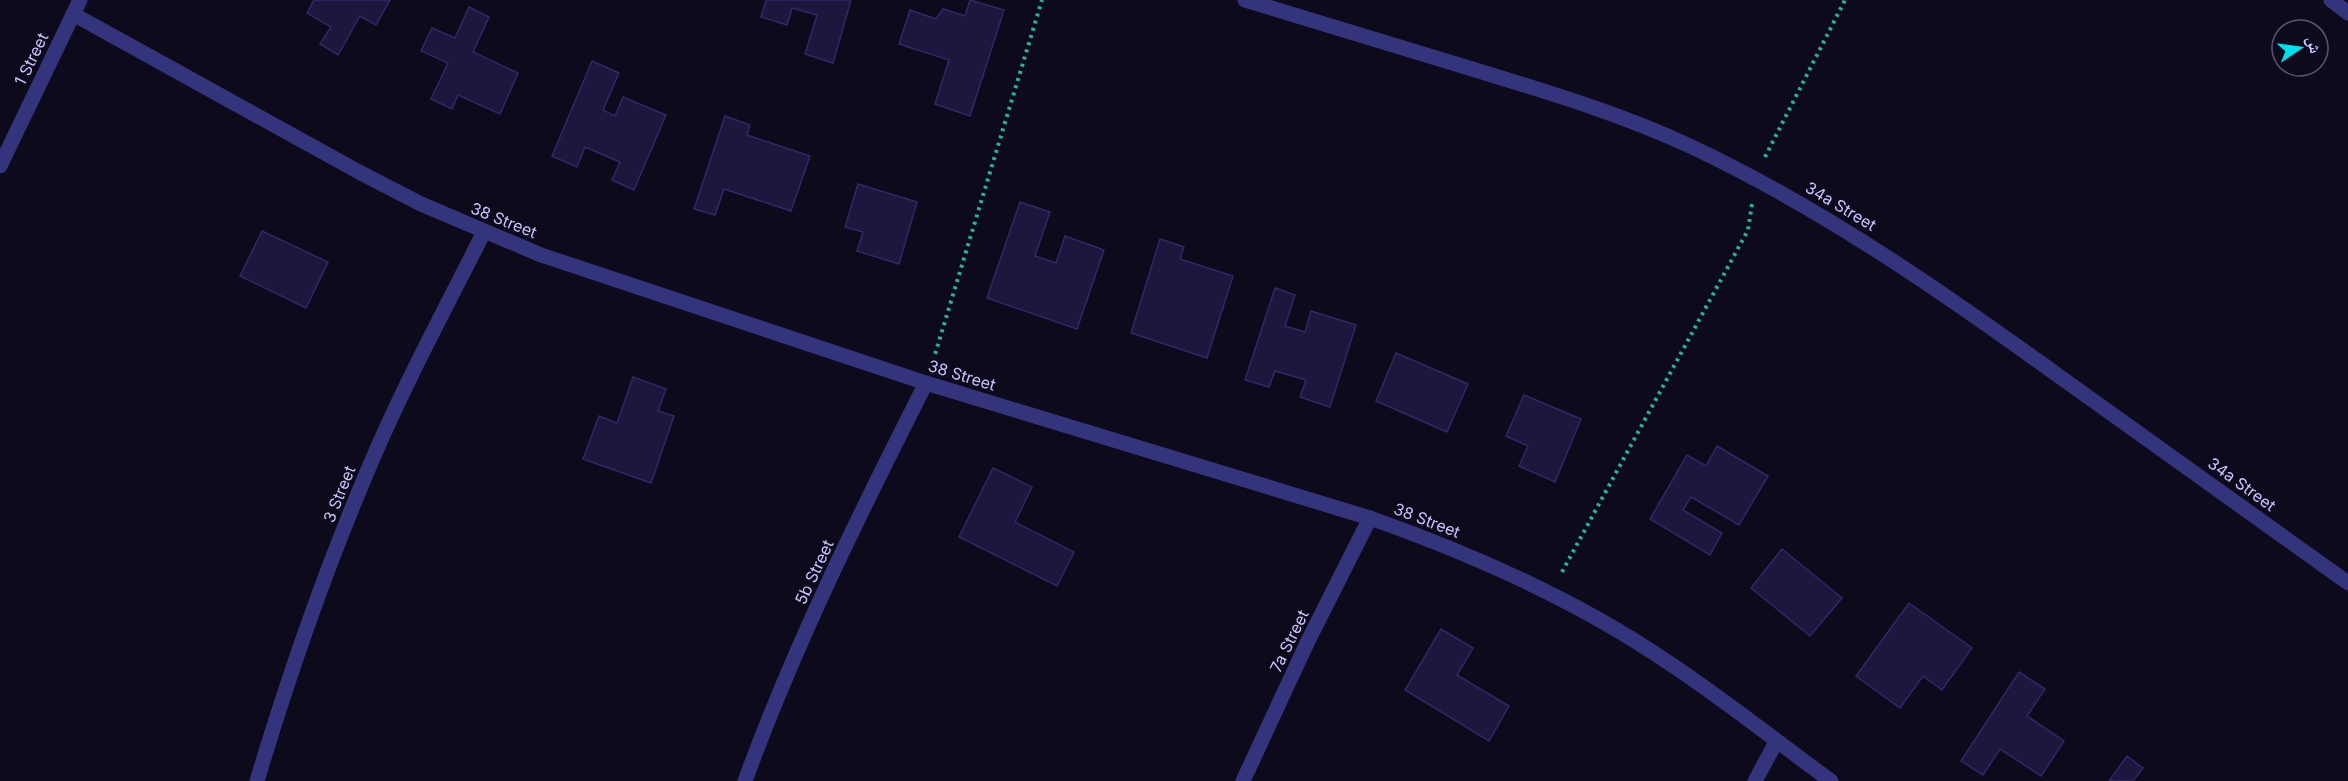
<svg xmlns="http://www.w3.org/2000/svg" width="2348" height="781" viewBox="0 0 2348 781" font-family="Inter,'Noto Naskh Arabic',sans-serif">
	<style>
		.building { fill: #1d163d; stroke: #322769; stroke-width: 1.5 }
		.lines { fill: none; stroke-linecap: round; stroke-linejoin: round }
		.path { stroke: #29afa2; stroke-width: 4; stroke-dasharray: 3 4.5; stroke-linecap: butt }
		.minor { stroke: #34347c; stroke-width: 15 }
		.labels { text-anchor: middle; stroke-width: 6; stroke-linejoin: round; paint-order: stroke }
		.street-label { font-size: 16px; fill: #cac5ff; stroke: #0d0a1c }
	</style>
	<rect width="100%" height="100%" fill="#0d0a1c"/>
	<g class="building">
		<path d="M314,0h76l-14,25 -16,-9 -22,39 -18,-11 11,-17 -24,-14z"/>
		<path d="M766,0h85l-18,63 -28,-9 12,-39 -25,-7 -5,17 -26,-8z"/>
		<path d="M970,0l34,10 -34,106 -35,-12 14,-44 -50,-16 11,-34 26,9 7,-10 22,7z"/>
		<path d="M469,7l20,10 -16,35 45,21 -18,41 -42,-19 -6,14 -21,-10 17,-36 -27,-12 11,-23 23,10z"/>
		<path d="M592,61l27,12 -16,37 12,6 8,-19 43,18 -32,75 -22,-10 8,-18 -35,-15 -8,20 -25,-11z"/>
		<path d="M725,116l25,9 -3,10 63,21 -19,55 -67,-22 -9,26 -21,-6z"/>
		<path d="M858,184l59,18 -18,62 -42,-13 6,-19 -18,-5z"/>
		<path d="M1020,202l30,10 -15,44 21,7 9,-27 39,14 -27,79 -90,-31z"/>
		<path d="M262,231l66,31 -22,46 -66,-32z"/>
		<path d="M1160,239l24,8 -4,12 53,17 -26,82 -76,-25z"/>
		<path d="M1275,288l20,7 -10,31 20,6 6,-21 45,14 -26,82 -30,-10 6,-17 -31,-9 -6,16 -24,-7z"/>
		<path d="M1396,353l72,31 -21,48 -71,-31z"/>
		<path d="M633,377l33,12 -8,22 16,5 -23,67 -68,-24 16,-43 18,7z"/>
		<path d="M1524,395l57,24 -26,63 -36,-16 9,-20 -22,-10z"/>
		<path d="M1717,446l51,30 -29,49 -48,-28 -8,13 39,23 -12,22 -60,-36 37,-64 19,11z"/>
		<path d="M993,468l39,19 -17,35 59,30 -17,34 -98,-49z"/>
		<path d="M1782,549l60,49 -32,38 -59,-48z"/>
		<path d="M1909,603l63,45 -30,42 -19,-14 -23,32 -44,-32z"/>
		<path d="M1441,629l32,19 -16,27 52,31 -20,35 -84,-51z"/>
		<path d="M2019,672l26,17 -18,27 37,25 -23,35 -41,-27 -17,26 -22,-14z"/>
		<path d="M2127,756l16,12 -10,13h-24z"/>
	</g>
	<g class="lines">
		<g class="path">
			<path d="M1765,157l80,-157"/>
			<path d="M933,361l109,-361"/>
			<path d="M1562,572l186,-342 4,-26"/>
		</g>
		<g class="minor">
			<path d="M1245,0c74,23 149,45 224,68 75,23 150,45 221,78 136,64 258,150 380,238 93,66 185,133 278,199"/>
			<path d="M2331,0l17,13"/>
			<path d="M73,14l286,158 62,32 120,51 385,128 444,135c105,37 207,82 299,145 56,37 108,79 162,118"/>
			<path d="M0,166l80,-166"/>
			<path d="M257,781c32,-107 69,-213 113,-316 34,-80 75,-156 114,-233"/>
			<path d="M745,781c50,-137 115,-268 181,-398"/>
			<path d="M1243,781l64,-138 63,-125"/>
			<path d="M1755,781l21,-39"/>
		</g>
	</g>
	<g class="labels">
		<g class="street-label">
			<text transform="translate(31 59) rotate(-64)" y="6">1 Street</text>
			<text transform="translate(1841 206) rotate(31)" y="6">34a Street</text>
			<text transform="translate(504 220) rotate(22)" y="6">38 Street</text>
			<text transform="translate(962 375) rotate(17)" y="6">38 Street</text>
			<text transform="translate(2242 484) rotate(36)" y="6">34a Street</text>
			<text transform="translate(339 494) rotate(-68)" y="6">3 Street</text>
			<text transform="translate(1427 520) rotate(21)" y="6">38 Street</text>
			<text transform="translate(814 572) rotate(-65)" y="6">5b Street</text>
			<text transform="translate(1289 641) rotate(-64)" y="6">7a Street</text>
		</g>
	</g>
	<g transform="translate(2300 48) rotate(77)"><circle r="28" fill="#0d0a1c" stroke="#595577" stroke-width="1.5"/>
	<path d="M0-4.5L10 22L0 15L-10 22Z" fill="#00e0f0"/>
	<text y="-9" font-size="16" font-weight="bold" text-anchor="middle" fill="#cac5ff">ش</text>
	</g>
</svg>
